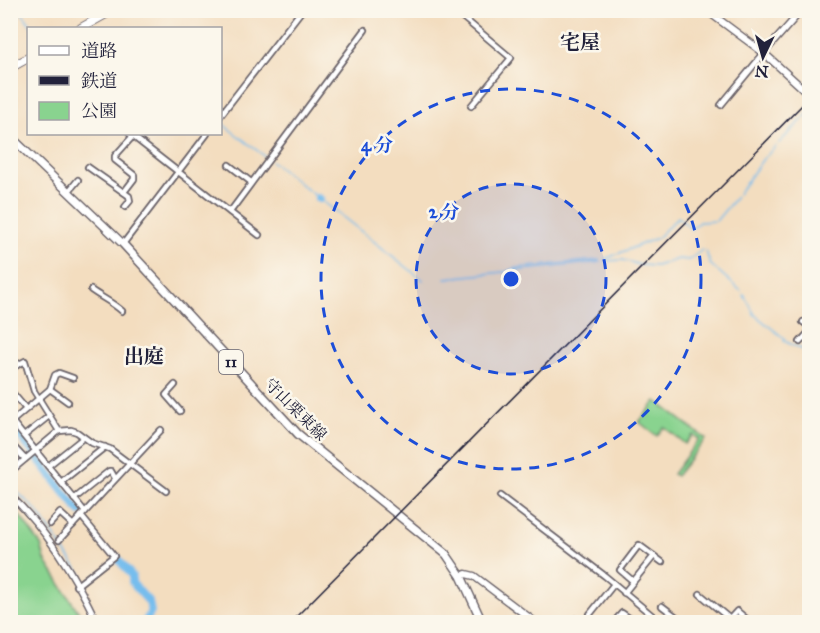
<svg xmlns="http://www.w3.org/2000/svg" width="820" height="633" viewBox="0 0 820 633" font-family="'IM FELL Great Primer','Noto Serif JP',serif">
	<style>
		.green { fill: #89d38f; stroke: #567a65; stroke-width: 1.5 }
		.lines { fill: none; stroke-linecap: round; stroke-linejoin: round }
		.stream { stroke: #76bded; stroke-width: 1.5 }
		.river { stroke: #76bded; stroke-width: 8 }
		.minor-casing { stroke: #6b6369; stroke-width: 8 }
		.tertiary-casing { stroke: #6b6369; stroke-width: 8 }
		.secondary-casing { stroke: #6b6369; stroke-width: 9 }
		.primary-casing { stroke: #6b6369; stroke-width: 10 }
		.trunk-casing { stroke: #6b6369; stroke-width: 10 }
		.minor { stroke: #fff; stroke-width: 4.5 }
		.tertiary { stroke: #fff; stroke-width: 5 }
		.secondary { stroke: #fff; stroke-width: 6 }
		.primary { stroke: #fff; stroke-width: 7 }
		.trunk { stroke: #fff; stroke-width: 8 }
		.rail { stroke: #22223b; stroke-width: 1.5 }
		.ring { fill: none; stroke: #1d4ed8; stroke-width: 3; stroke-dasharray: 10 8 }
		.labels { text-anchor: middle; stroke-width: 5; stroke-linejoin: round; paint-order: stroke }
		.shield { fill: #fbf7ec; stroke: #636270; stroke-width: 1.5 }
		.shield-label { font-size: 15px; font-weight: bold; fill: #22223b }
		.street-label { font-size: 16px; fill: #22223b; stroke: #fbf7ec }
		.quarter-label { font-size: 20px; font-weight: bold; fill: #22223b; stroke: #fbf7ec }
		.centre { fill: #1d4ed8; stroke: #fbf7ec; stroke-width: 3 }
		.ring-label { font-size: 18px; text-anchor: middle; font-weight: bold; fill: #1d4ed8; stroke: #fbf7ec; stroke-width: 5; stroke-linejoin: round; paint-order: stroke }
	</style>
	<rect width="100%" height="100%" fill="#fbf7ec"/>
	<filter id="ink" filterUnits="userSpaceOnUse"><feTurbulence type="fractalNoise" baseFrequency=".0167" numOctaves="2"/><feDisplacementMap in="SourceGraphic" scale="12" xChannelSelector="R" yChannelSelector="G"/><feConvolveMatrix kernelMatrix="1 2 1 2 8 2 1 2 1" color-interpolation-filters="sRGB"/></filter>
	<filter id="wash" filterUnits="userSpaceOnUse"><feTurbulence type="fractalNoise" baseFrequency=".008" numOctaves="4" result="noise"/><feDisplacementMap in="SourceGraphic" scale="24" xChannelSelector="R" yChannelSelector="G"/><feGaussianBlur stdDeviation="1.35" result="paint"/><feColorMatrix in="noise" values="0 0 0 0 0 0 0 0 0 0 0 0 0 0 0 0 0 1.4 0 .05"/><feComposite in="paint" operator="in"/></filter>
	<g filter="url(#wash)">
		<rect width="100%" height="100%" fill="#f3ddbf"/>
		<g class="green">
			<path d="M656,401l50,38 -30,37 -3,-2 26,-35 -6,-4 -8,9 -21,-17 -7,9 -18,-14z"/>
			<path d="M10,507l10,9 21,29 4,15 40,62h-74z"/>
		</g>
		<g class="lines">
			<g class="stream">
				<path d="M20,10l13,18"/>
				<path d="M807,14l3,2"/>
				<path d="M220,122l47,36"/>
				<path d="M779,143l31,-31"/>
				<path d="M271,161l47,37"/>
				<path d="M738,194l25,-35 13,-13"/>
				<path d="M320,199l103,81"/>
				<path d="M706,251l4,13 31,27"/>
				<path d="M605,259l52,-21 21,-21 13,12 8,-7 17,-1 20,-24"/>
				<path d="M605,261l18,-1 17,5 16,1 22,-7 11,1 13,-10"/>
				<path d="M508,271l10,-3 81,-8"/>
				<path d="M446,278l154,-16"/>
				<path d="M744,295l11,20 30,24 -1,2 26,12"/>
				<path d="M10,485l27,26 45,65"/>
			</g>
			<g class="river">
				<path d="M318,198l2,1"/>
				<path d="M12,426l19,24"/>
				<path d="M34,454l46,58"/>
				<path d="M118,559l14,17v7l17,19 2,10 -5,8v2"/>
			</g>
		</g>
	</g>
	<g filter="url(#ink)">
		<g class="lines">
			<defs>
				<g id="minor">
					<path d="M464,10l-4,5 51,43 -40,48"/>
					<path d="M721,105l43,-52"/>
					<path d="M220,116l82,-106"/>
					<path d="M130,134l129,101"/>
					<path d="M229,165l22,17"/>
					<path d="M88,167l41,29 1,5 -5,6"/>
					<path d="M69,191l9,-11"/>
					<path d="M124,192l10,-13v-4l-19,-15v-4l18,-20"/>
					<path d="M230,212l135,-182"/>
					<path d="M123,244l84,-110"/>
					<path d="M91,290c11,8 21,12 31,21"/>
					<path d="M803,322l7,5"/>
					<path d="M800,342l10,-11"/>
					<path d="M10,369l15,-8 9,30 25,40"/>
					<path d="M175,385l-9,10 14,16"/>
					<path d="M50,389l18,13"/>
					<path d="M10,390l16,19"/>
					<path d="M10,419l75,93"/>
					<path d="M10,423l40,-34 5,-14 4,-2 14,5"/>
					<path d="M24,436l25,-20"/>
					<path d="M10,443l15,16"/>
					<path d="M48,466l35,-28"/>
					<path d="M10,472l49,-41 12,-1 6,2 15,11 18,6 56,42"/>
					<path d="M61,482l44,-35"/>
					<path d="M500,496l105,80 55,46"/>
					<path d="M74,499l35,-28h2l4,7"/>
					<path d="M50,524l10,-11 13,12"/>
					<path d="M59,540l102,-110"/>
					<path d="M633,581l-13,-11 19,-25 23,17"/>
					<path d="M76,586l38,-30 -33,-40"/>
					<path d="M624,593l30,-37"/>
					<path d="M700,594l30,25"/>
					<path d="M662,606l21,16"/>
					<path d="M590,614l24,-30"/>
					<path d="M575,619l4,3"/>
					<path d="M614,622l8,-9 13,9"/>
					<path d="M727,622l10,-11 13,11"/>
				</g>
				<g id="tertiary">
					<path d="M764,53l38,-43"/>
					<path d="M10,495c36,34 66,83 87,127"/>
				</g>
				<g id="secondary">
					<path d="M706,10l58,43 46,42"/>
					<path d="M461,576l5,-2 8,2 61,46"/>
				</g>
				<path id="primary" d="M10,136l113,108 175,190 148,120 15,22 21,46"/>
				<g id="trunk">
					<path d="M81,28l32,-18"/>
					<path d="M10,68l18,-10"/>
				</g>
			</defs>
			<use href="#minor" class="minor-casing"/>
			<use href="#tertiary" class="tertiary-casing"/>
			<use href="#secondary" class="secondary-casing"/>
			<use href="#primary" class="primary-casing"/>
			<use href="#trunk" class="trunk-casing"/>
			<use href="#minor" class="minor"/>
			<use href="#tertiary" class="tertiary"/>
			<use href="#secondary" class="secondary"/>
			<use href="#primary" class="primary"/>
			<use href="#trunk" class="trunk"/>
			<path class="rail" d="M291,622l519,-525"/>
		</g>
	</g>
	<circle cx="511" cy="279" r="95" fill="#1d4ed8" fill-opacity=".12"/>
	<g class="ring">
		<circle cx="511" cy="279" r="95"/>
		<circle cx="511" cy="279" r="190"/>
	</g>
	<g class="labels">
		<rect class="shield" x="219" y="350" width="24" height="24" rx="4.5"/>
		<g class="shield-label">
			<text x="231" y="367">11</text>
		</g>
		<g class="street-label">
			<text transform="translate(296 409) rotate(45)" y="6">守山栗東線</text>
		</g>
		<g class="quarter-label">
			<text x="580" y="49">宅屋</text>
			<text x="144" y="363">出庭</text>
		</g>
	</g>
	<circle cx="511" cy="279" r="9" class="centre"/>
	<g class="ring-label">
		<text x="377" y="151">4 分</text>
		<text x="444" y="218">2 分</text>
	</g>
	<rect width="820" height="633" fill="none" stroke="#fbf7ec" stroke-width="36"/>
	<rect x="27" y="27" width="195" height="108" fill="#fbf7ec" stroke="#a4a2a5" stroke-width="1.5"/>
	<rect x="39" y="46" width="30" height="9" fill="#ffffff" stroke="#a4a2a5" stroke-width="1.5"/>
	<text x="81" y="57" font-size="18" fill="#22223b">道路</text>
	<rect x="39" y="76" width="30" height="9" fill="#22223b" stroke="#a4a2a5" stroke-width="1.5"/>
	<text x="81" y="87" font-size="18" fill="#22223b">鉄道</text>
	<rect x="39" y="102" width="30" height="18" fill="#89d38f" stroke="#a4a2a5" stroke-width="1.5"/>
	<text x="81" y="117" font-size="18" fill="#22223b">公園</text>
	<g transform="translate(763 57) rotate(185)" stroke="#fbf7ec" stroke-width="4.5" paint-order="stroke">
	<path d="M0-4.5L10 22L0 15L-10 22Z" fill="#22223b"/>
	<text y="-9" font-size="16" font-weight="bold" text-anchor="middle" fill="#22223b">N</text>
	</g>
</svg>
